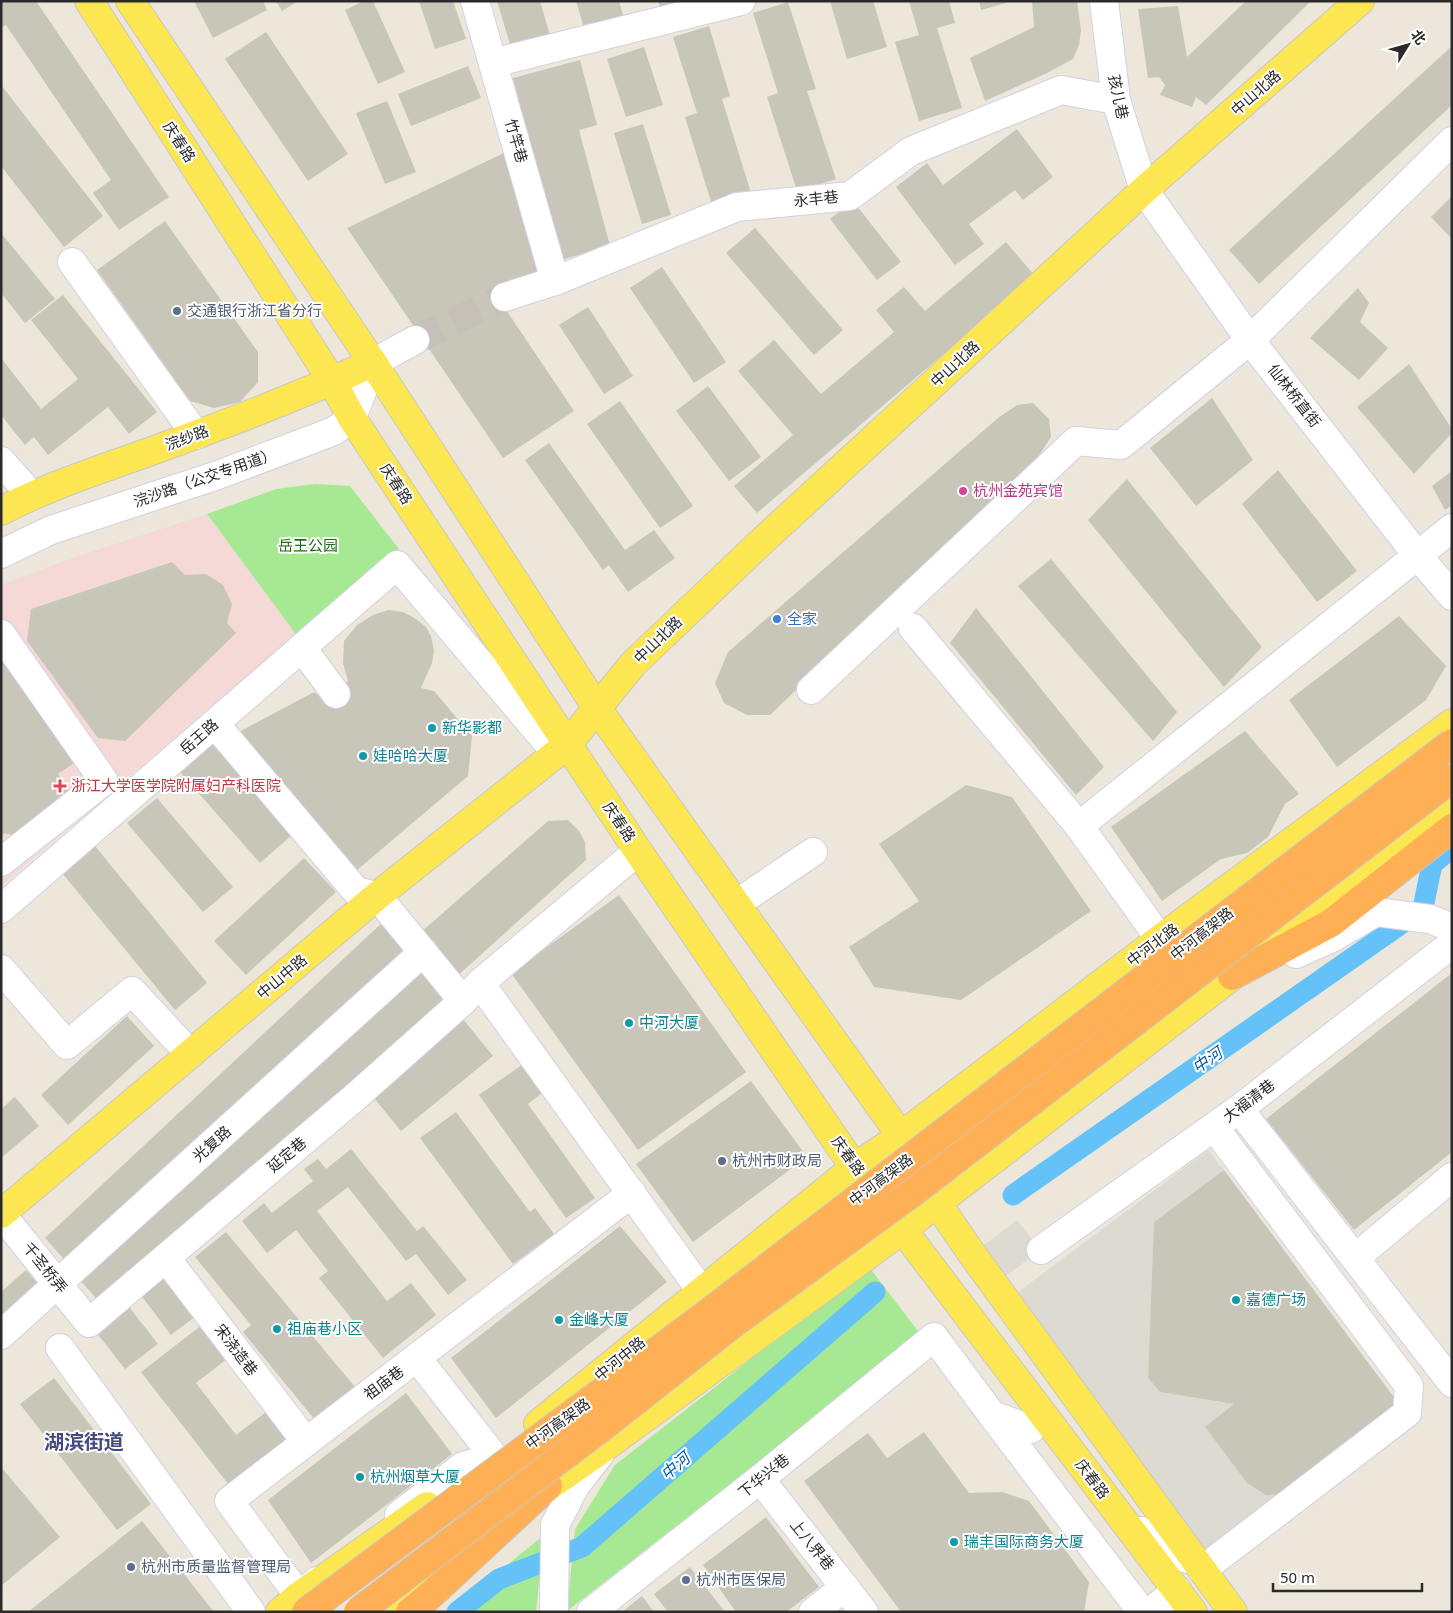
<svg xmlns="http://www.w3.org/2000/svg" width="1453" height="1613" viewBox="0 0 1453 1613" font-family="'Noto Sans','Noto Sans SC',sans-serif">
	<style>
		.medical { fill: #f5d9d7 }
		.green { fill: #a7e992 }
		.plaza { fill: #dddad2 }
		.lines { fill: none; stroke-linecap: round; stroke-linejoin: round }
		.canal { stroke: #64c2f9; stroke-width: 21 }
		.building { fill: #c8c5b9 }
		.minor-tunnel { stroke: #c6c1b8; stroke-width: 28; stroke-dasharray: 28 14; stroke-linecap: butt }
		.minor-casing { stroke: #d0d1e4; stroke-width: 30 }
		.major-casing { stroke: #c8c8c8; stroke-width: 30 }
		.highway-casing { stroke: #c8c8c8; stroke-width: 30 }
		.minor { stroke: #fff; stroke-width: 28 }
		.major { stroke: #fce651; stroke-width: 28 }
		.highway { stroke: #ffaf54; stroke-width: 28 }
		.highway-bridge-casing { stroke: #c8c8c8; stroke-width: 30; stroke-linecap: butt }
		.highway-bridge { stroke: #ffaf54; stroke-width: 28 }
		.service-dot { fill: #5c6f8a; stroke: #fff; stroke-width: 2 }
		.hotel-dot { fill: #d1479c; stroke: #fff; stroke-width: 2 }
		.shop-dot { fill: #3f7fe0; stroke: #fff; stroke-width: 2 }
		.culture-dot { fill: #0f9aa8; stroke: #fff; stroke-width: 2 }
		.health-dot { fill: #e0444e; stroke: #fff; stroke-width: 2 }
		.labels { text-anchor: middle; stroke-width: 4; stroke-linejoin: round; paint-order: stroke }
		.street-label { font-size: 15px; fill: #2a2a2a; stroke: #fff }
		.service-label { font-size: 15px; fill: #4e5e75; stroke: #fff; text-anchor: start }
		.hotel-label { font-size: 15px; fill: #b23c85; stroke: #fff; text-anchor: start }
		.park-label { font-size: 15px; fill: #1d6d14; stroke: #fff }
		.shop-label { font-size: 15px; fill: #366cbe; stroke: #fff; text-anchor: start }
		.culture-label { font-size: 15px; fill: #0d838f; stroke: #fff; text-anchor: start }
		.health-label { font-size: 15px; fill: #be3a42; stroke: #fff; text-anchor: start }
		.water-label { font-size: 16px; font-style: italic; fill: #025da6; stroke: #fff }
		.district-label { font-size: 20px; font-weight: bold; fill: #464b7f; stroke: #fff }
	</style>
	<rect width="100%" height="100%" fill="#ede7db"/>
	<path class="medical" d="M207,514l91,123 -63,49 -234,200v-301l74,-28z"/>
	<g class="green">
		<path d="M315,484l35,2 49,63 -101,88 -91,-123 69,-25z"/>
		<path d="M869,1267l52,68 -354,276 8,-82 40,-64z"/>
		<path d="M544,1535l-8,77h-87z"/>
	</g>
	<g class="plaza">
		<path d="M1208,1150l16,20 -70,52 -6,156 12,14 74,12 -29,23 42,56 41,10 -93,67 -189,-259z"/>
		<path d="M1017,1220l24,30 -47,35 -22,-31z"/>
	</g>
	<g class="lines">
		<g class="canal">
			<path d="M1423,908l9,-44 20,-16"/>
			<path d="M1013,1195l388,-271"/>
			<path d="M457,1612l42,-33 83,-32 293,-255"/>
		</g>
	</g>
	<g class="building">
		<path d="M1,1h35l133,196 -50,33 -26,-37 18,-13 -105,-155 -5,3z"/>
		<path d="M194,1h69l4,9 -54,28z"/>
		<path d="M276,1h22l-16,10z"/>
		<path d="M364,1h9l32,71 -27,12 -33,-74z"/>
		<path d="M419,1h34l13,38 -31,10z"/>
		<path d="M497,1h43l11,38 -39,12z"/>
		<path d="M576,1h43l4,15 -39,12z"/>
		<path d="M658,1h23v1l-21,6z"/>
		<path d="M830,1h43l14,46 -40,12z"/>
		<path d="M909,1h40l6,22 -18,5 25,80 -43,13 -24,-79 24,-7z"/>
		<path d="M979,1h31v1l-29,8z"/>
		<path d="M1032,1h45l4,29 -2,15 -6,14 -26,14 -62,28 -15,-43 64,-31z"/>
		<path d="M1246,1h65l-105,104 -10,-8 -4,10 -32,-12 5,-10 -6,-8 -11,1 -10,-69 40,-3 9,51z"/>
		<path d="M788,2l28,87 -9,2 29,88 -39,12 -30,-94 11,-4 -25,-80z"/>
		<path d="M709,26l21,70 -8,3 29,94 -39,12 -27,-88 12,-4 -24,-76z"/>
		<path d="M266,32l82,122 -40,27 -83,-122z"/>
		<path d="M1452,46v59l-193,179 -30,-34z"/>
		<path d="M644,47l19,58 -37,12 -19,-58z"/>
		<path d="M580,60l17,65 -18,5 31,116 -49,14 -48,-182z"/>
		<path d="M468,66l13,32 -70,28 -13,-32z"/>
		<path d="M1,85l102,131 -39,31 -63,-81z"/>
		<path d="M387,101l29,71 -31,12 -29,-71z"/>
		<path d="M643,124l28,91 -29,9 -28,-91z"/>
		<path d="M1017,129l36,48 -30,23 -8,-10 -46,34 15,20 -29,21 -59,-78 31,-24 16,22z"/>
		<path d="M506,152l36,119 -50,18 82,122 -71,47 -156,-230z"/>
		<path d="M1452,196v43l-21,-22z"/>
		<path d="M853,201l48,61 -24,18 -47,-61z"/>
		<path d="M165,221l93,131v30l-18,20 -26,6 -24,-7 -93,-131z"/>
		<path d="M755,228l88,102 -29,25 -88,-102z"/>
		<path d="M1,233l54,66 -30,24 -24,-30z"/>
		<path d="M1006,242l29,34 -278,237 -23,-27 59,-51 -55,-64 36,-31 47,54 73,-62 -18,-22 28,-23 21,24z"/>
		<path d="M662,267l64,95 -32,21 -64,-95z"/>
		<path d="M1358,288l11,15 -9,19 28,26 -29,32 -49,-42z"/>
		<path d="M63,295l94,117 -28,22 -21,-27 -60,48 -14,-18 -9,8 -24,-30v-57l40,51 37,-30 -47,-59z"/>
		<path d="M588,307l45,69 -29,18 -45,-69z"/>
		<path d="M1409,364l43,65v4l-38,41 -57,-67z"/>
		<path d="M708,386l53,71 -32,24 -53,-70z"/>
		<path d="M1212,398l41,62 -57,46 -46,-58z"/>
		<path d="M620,401l73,105 -33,22 -73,-104z"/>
		<path d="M1033,403l16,16 2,18 -15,23 -266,255h-23l-23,-12 -9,-20 13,-31 270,-234 19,-13z"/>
		<path d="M549,443l76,107 29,-20 21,28 -47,34 -19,-27 -6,5 -78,-110z"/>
		<path d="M1278,470l79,101 -40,31 -75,-98z"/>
		<path d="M1452,471v34l-7,5 -13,-24z"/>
		<path d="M1127,479l135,168 -38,40 -136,-167z"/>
		<path d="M1051,559l126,153 -24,29 -135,-155z"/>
		<path d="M172,562l13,13 21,-1 17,11 9,19 -5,19 9,10 -111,108 -27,-3 -71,-97 4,-32z"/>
		<path d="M976,608l128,159 -28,28 -126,-152z"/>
		<path d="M388,610l15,2 13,7 10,8 5,9 3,15 -2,12 -11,25 13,3 38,45 -4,40 -111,94 -122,-136 79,-42 14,11 20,-22 -5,-18 1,-22 13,-16 16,-10z"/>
		<path d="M1399,616l47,50 -20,34 -89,67 -48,-67z"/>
		<path d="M1,659l7,5 66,99 -16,11 13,19 -57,42 -13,-2z"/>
		<path d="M1245,731l54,63 -14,10 -17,33 -21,16 -26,6 -59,42 -51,-74z"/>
		<path d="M212,744l80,91 -32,28 -80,-91z"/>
		<path d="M966,785l46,12 79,114 -130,89 -87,-13 -25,-40 70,-46 -40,-57z"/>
		<path d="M157,798l76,89 -30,25 -76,-89z"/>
		<path d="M568,820l11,11 6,11 1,18 -131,118 -35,-45 128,-112z"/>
		<path d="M95,846l112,137 -32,27 -113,-137z"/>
		<path d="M304,858l32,34 -90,83 -32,-34z"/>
		<path d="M619,895l127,177 -108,78 -127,-177z"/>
		<path d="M385,920l30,32 -344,315 -26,-29z"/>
		<path d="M424,967l26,31 -348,307 -23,-26z"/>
		<path d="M1452,973v179l-98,78 -88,-111z"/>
		<path d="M127,1016l27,30 -86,79 -27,-30z"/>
		<path d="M462,1018l31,38 -92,75 -31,-38z"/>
		<path d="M526,1062l20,28 -18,14 67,94 -29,20 -87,-123z"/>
		<path d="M751,1081l56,76 -114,85 -57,-78z"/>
		<path d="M15,1097l24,29 -38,32v-49z"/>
		<path d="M456,1112l74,100 5,-4 19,26 -41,30 -93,-126z"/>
		<path d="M351,1149l66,82 6,-5 44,54 -19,15 -32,-41 -10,7 -58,-74 -31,24 70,90 24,-18 25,32 -53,43 -64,-80 9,-7 -32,-41 -29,23 -25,-32 22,-18 8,10 41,-32 -9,-12 14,-10 8,10z"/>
		<path d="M1224,1170l175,234 -111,89 -22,2 -19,-12 -42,-56 29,-23 -74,-12 -12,-14 6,-156z"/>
		<path d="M620,1226l47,56 -171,136 -45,-60z"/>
		<path d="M226,1232l129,155 -40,33 -72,-88 8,-7 -56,-68z"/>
		<path d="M165,1269l35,44 -29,22 -34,-45z"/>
		<path d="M26,1270l17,20 -42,36v-34z"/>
		<path d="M122,1298l36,46 -33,25 -36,-46z"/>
		<path d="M202,1325l26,33 -32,25 40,52 34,-26 22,27 -63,49 -88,-113z"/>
		<path d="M54,1378l97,126 -34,26 -97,-126z"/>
		<path d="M406,1393l46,61 -141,109 -43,-63z"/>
		<path d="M924,1432l45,61 33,-1 27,9 60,81 -5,30h-183l-97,-131 64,-48 19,25z"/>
		<path d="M1,1467l59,70 -59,49z"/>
		<path d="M766,1517l53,70 -33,25h-50l-33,-47z"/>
		<path d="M142,1521l72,91h-186z"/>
		<path d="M690,1567l35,45h-57l-14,-18z"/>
		<path d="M642,1596l12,16h-32z"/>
	</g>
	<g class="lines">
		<path class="minor-tunnel" d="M415,340l90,-43"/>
		<defs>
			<g id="minor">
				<path d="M475,1l80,280"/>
				<path d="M1104,1l12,99 28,90 106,150 167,215 35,41"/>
				<path d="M493,63l248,-62"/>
				<path d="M72,262l124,173"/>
				<path d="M505,297l50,-16 182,-74 113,-11 61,-45 150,-61 55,10"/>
				<path d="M1,461l30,34"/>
				<path d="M1,554l50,-24 167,-55 116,-44 18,-13 21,-55 42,-23"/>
				<path d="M913,628l166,198 81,113"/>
				<path d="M1,634l103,147 -103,81"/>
				<path d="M302,648l34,46"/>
				<path d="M811,690l265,-249 45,4 129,-105 202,-199"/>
				<path d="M215,724l141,167 21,5 86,105"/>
				<path d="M1079,826l373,-298"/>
				<path d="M638,851l-158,132 222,309"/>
				<path d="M736,904l77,-52"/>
				<path d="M1,909l396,-344 150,177 20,3"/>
				<path d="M1296,954l38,-17 42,-25 54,7 22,9"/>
				<path d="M1,969l66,76 65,-54 58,63"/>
				<path d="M1239,1109l213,274"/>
				<path d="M1,1214l88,109 265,-225 109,-97 17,-18"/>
				<path d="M1041,1250l198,-141 213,-165"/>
				<path d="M166,1258l140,184"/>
				<path d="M1355,1258l97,-81"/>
				<path d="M1,1335l422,-383"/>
				<path d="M60,1348l191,264"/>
				<path d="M992,1415l150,197"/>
				<path d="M760,1479l104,133"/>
				<path d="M399,1515l64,-49 32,-8 -78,-100"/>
				<path d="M1141,1531l18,23 36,6"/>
				<path d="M1202,1570l205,-157 2,-27 -195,-259"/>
				<path d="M317,1581l-18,15 -70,-95 403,-308"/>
				<path d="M554,1612l1,-87 20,-39 25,-32"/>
				<path d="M591,1612l169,-133 174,-142 58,78 39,14"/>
				<path d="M813,1612l32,-25"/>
				<path d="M1150,1612l27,-22"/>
			</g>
			<g id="major">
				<path d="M89,1l243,380 20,37 286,433 208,304 347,457"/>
				<path d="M130,1l243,362 224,345 304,428 36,67 35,51 261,358"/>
				<path d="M1,511c53,-28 111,-45 167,-66 69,-25 137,-52 205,-82"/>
				<path d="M1,1214l376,-318 190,-151 66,-81 126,-120 385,-354 216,-189"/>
				<path d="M538,1424l317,-257 46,-31 259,-197 292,-216"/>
				<path d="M529,1500l76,-53 297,-217 330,-254 27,-33 193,-143"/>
				<path d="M280,1612l19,-16 128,-90"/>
				<path d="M383,1612l58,-46"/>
			</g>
			<g id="highway">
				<path d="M1232,976l99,-53 121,-95"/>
				<path d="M410,1612l24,-20 114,-106"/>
			</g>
		</defs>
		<use href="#minor" class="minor-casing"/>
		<use href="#major" class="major-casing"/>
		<use href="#highway" class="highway-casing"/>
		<use href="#minor" class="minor"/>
		<use href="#major" class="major"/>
		<use href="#highway" class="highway"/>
		<defs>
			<g id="highway-bridge">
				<path d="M306,1612l402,-299 744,-570"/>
				<path d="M358,1612l248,-188 128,-101 178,-130 540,-415"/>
			</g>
		</defs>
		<use href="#highway-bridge" class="highway-bridge-casing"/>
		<use href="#highway-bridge" class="highway-bridge"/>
	</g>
	<g class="service-dot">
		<circle cx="177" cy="311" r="5"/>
		<circle cx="722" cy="1161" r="5"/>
		<circle cx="131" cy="1567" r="5"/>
		<circle cx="686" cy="1580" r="5"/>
	</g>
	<circle class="hotel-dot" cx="963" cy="491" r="5"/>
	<circle class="shop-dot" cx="777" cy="619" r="5"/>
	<g class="culture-dot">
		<circle cx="432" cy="728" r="5"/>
		<circle cx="363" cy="756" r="5"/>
		<circle cx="629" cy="1023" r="5"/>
		<circle cx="1236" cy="1300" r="5"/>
		<circle cx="559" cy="1320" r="5"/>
		<circle cx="277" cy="1329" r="5"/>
		<circle cx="360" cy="1477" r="5"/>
		<circle cx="954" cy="1542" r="5"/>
	</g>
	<path class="health-dot" d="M57.5 778.5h5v5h5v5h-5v5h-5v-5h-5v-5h5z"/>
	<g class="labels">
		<g class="street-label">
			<text transform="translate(1256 93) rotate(-41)" y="5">中山北路</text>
			<text transform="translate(1118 97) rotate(78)" y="5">孩儿巷</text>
			<text transform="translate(516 141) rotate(74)" y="5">竹竿巷</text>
			<text transform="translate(179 142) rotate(57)" y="5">庆春路</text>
			<text transform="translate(816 199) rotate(-6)" y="5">永丰巷</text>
			<text transform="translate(955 364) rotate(-43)" y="5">中山北路</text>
			<text transform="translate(1294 396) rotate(52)" y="5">仙林桥直街</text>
			<text transform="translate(187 438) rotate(-20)" y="5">浣纱路</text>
			<text transform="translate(205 478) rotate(-19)" y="5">浣沙路（公交专用道）</text>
			<text transform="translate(396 484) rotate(57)" y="5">庆春路</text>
			<text transform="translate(658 640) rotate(-44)" y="5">中山北路</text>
			<text transform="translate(199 737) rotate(-41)" y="5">岳王路</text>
			<text transform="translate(619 822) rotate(56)" y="5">庆春路</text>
			<text transform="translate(1202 934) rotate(-38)" y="5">中河高架路</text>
			<text transform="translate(1153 945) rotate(-37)" y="5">中河北路</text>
			<text transform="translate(282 977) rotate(-40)" y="5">中山中路</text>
			<text transform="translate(1249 1101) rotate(-37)" y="5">大福清巷</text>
			<text transform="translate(212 1144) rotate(-42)" y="5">光复路</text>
			<text transform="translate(287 1155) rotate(-40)" y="5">延定巷</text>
			<text transform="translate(848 1156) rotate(54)" y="5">庆春路</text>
			<text transform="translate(881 1180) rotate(-37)" y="5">中河高架路</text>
			<text transform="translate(45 1268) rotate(51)" y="5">千圣桥弄</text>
			<text transform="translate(236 1350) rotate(53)" y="5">宋浇造巷</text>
			<text transform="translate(620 1359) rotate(-39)" y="5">中河中路</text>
			<text transform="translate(384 1383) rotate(-37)" y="5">祖庙巷</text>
			<text transform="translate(558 1424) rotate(-36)" y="5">中河高架路</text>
			<text transform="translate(764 1476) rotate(-39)" y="5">下华兴巷</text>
			<text transform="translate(1092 1479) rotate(53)" y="5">庆春路</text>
			<text transform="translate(812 1545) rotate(51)" y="5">上八界巷</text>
		</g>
		<g class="service-label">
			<text x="187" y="316">交通银行浙江省分行</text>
			<text x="732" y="1166">杭州市财政局</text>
			<text x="141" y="1572">杭州市质量监督管理局</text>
			<text x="696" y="1585">杭州市医保局</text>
		</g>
		<g class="hotel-label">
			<text x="973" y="496">杭州金苑宾馆</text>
		</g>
		<g class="park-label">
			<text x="308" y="551">岳王公园</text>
		</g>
		<g class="shop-label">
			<text x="787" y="624">全家</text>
		</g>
		<g class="culture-label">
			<text x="442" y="733">新华影都</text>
			<text x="373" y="761">娃哈哈大厦</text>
			<text x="639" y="1028">中河大厦</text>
			<text x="1246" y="1305">嘉德广场</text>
			<text x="569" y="1325">金峰大厦</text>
			<text x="287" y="1334">祖庙巷小区</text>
			<text x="370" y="1482">杭州烟草大厦</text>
			<text x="964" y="1547">瑞丰国际商务大厦</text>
		</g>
		<g class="health-label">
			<text x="71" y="791">浙江大学医学院附属妇产科医院</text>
		</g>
		<g class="water-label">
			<text transform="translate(1207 1060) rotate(-35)" y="6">中河</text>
			<text transform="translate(675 1466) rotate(-41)" y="6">中河</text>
		</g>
		<g class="district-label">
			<text x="84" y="1449">湖滨街道</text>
		</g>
	</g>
	<rect width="1453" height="1613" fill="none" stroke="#2a2a2a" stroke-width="5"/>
	<g transform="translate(1408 45) rotate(53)" stroke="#ffffff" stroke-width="4" paint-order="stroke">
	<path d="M0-4L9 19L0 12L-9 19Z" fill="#2a2a2a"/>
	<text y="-8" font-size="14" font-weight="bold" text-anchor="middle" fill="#2a2a2a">北</text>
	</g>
	<path d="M1273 1583v8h149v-8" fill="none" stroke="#2a2a2a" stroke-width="2.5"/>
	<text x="1280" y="1583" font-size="15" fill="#2a2a2a" stroke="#ffffff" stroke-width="4" paint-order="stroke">50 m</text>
</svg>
